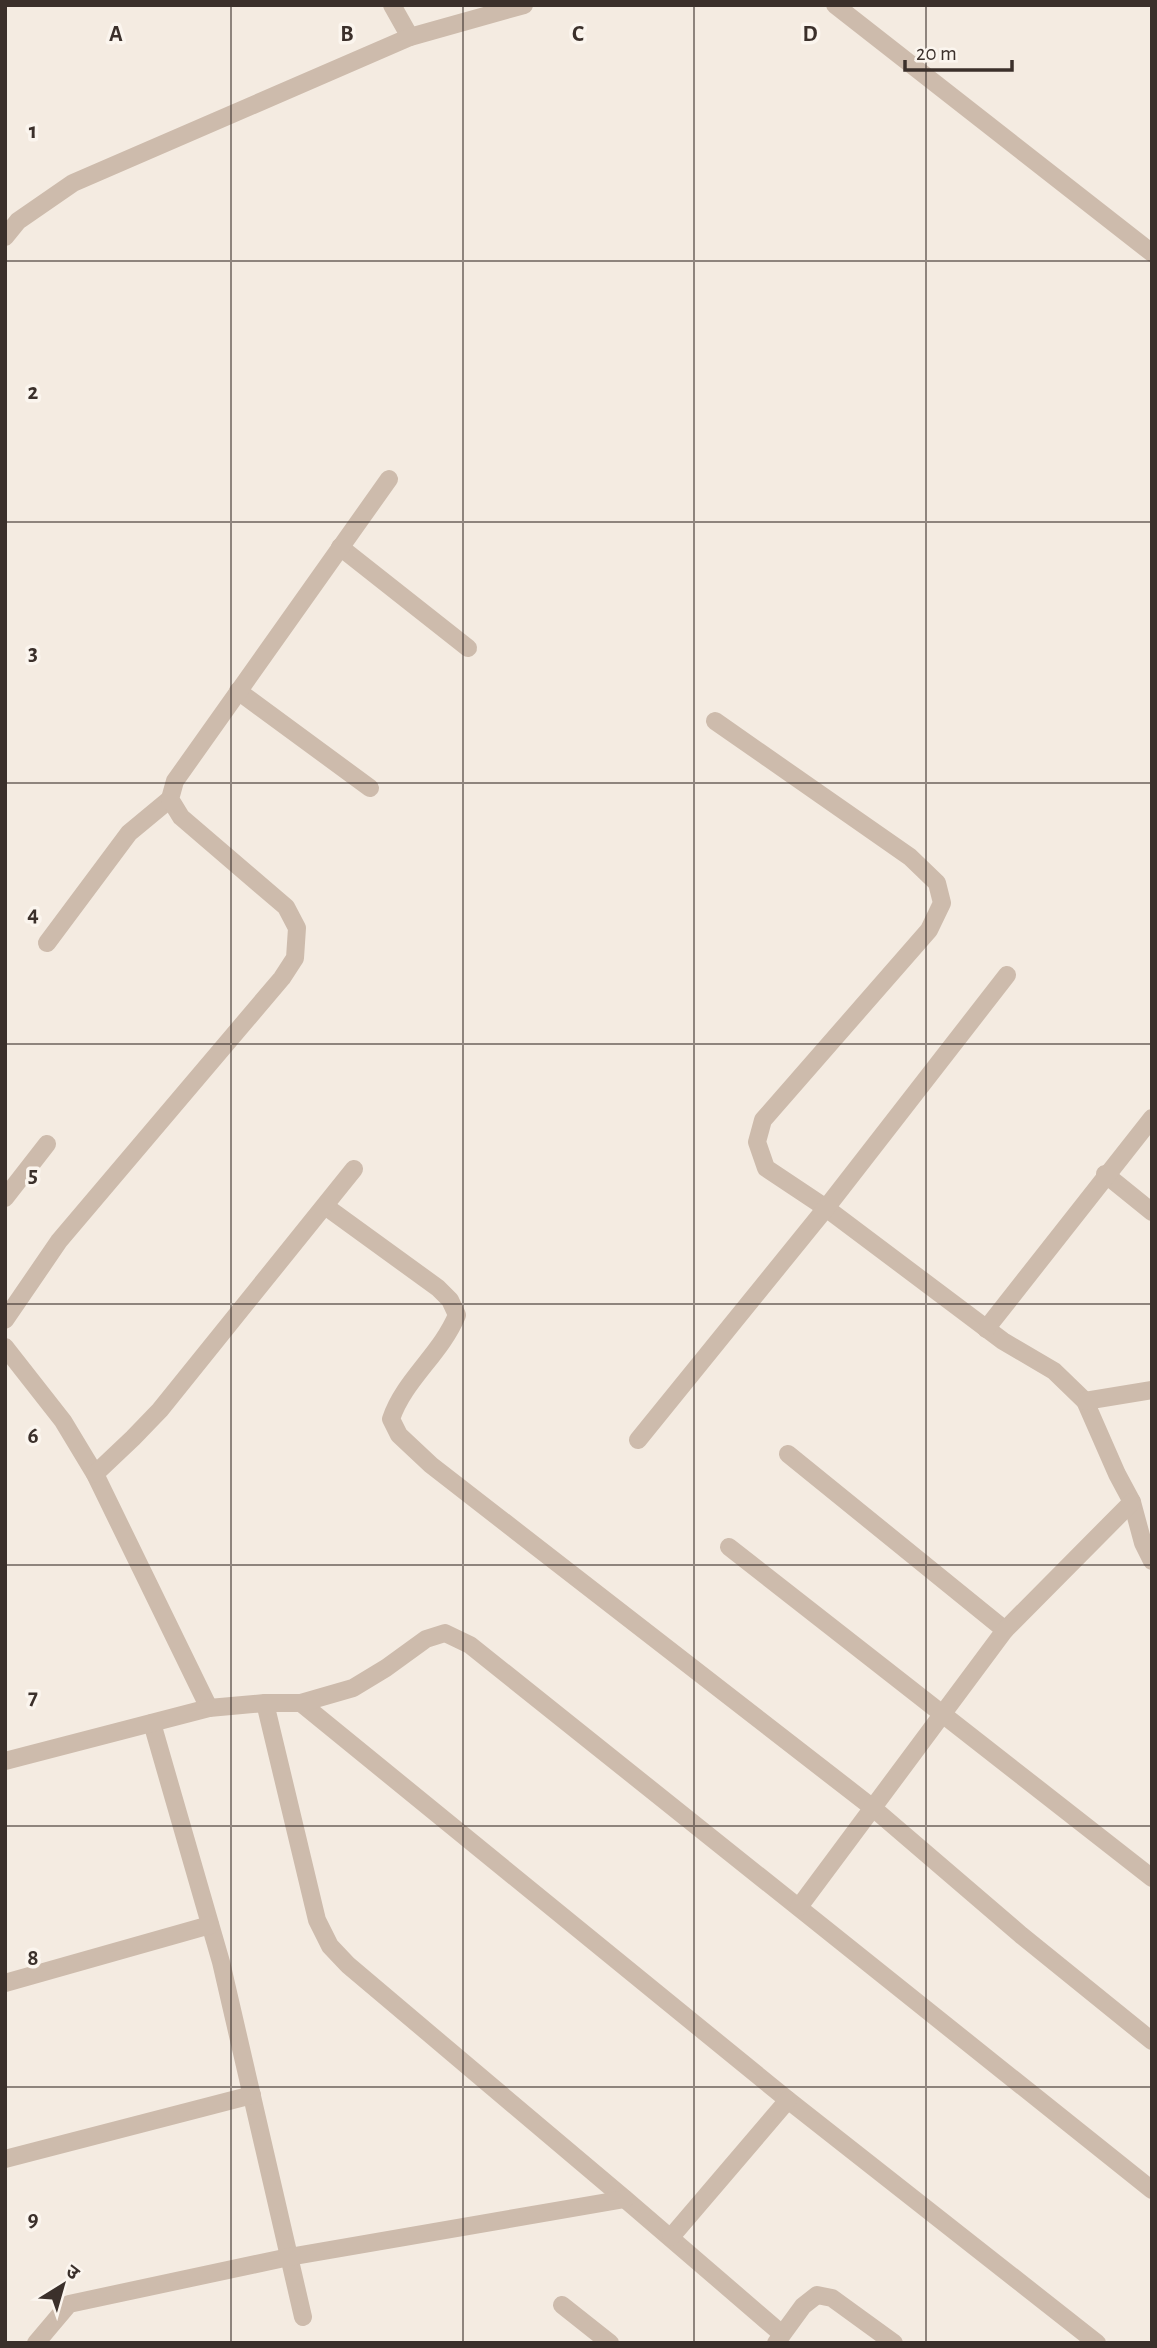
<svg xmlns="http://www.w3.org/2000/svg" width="1157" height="2348" viewBox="0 0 1157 2348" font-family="'Alegreya Sans','Noto Sans Devanagari',sans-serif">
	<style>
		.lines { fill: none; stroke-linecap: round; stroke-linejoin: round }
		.minor { stroke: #cdbbac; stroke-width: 18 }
		.grid { fill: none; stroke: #3b302b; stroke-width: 2; stroke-opacity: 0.55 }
		.grid-label { font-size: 23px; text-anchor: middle; font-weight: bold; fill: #3b302b; stroke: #fbf5ee; stroke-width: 7; stroke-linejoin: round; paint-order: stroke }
	</style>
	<rect width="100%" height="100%" fill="#f4ebe1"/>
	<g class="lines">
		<g class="minor">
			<path d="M392,5l18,32"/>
			<path d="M835,5l317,248"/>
			<path d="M5,237l13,-16 55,-38 337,-146 114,-32"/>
			<path d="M340,547l128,101"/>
			<path d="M238,691l132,97"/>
			<path d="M715,721l195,136 27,26 5,20 -13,27 -166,190 -6,22 9,26 60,40 177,133 51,30 31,30 32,73 15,28 11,41 9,18"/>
			<path d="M47,943l82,-110 41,-34"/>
			<path d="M1105,1174l47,38"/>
			<path d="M5,1198l42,-54"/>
			<path d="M325,1206l113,82 12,12 7,15c-16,39 -53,65 -66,104l8,16 32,30 442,343 148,127 131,106"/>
			<path d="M5,1320l54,-79 223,-263 13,-20 2,-30 -11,-21 -105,-90 -11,-18 5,-18 214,-302"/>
			<path d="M986,1329l166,-211"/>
			<path d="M5,1347l58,74 32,53 114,234"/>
			<path d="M1085,1401l67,-11"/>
			<path d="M638,1440l188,-232 181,-233"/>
			<path d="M788,1454l217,176"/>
			<path d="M95,1474l38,-36 27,-28 194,-241"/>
			<path d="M729,1547l423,331"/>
			<path d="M265,1703l52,217 13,26 18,19 277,234 157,135"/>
			<path d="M301,1703l487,397 309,243"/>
			<path d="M152,1723l69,239 82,355"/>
			<path d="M5,1761l204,-53 56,-5h36l52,-15 33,-20 40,-29 19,-6 25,12 682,545"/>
			<path d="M799,1907l206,-277 127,-128"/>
			<path d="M5,1983l205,-58"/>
			<path d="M5,2159l247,-64"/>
			<path d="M671,2237l117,-137"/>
			<path d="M562,2305l48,38"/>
			<path d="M36,2343l33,-39 220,-47 336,-58"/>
			<path d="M776,2343l27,-37 14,-11 15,3 62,45"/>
		</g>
	</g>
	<path class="grid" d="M231,5v2338M463,5v2338M694,5v2338M926,5v2338M5,261h1147M5,522h1147M5,783h1147M5,1044h1147M5,1304h1147M5,1565h1147M5,1826h1147M5,2087h1147"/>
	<g class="grid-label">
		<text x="116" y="41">A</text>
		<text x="347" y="41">B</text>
		<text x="578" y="41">C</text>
		<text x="810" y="41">D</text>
		<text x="33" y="138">1</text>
		<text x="33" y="399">2</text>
		<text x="33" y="660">3</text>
		<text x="33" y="921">4</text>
		<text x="33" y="1182">5</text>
		<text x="33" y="1443">6</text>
		<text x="33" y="1704">7</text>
		<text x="33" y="1965">8</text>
		<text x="33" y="2226">9</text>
	</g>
	<rect width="1157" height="2348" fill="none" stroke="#3b302b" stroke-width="14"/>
	<g transform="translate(63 2285) rotate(37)" stroke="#fbf5ee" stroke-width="5" paint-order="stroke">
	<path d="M0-5L12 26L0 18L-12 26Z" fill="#3b302b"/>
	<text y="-10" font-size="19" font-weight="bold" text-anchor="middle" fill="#3b302b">उ</text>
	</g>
	<path d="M905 60v10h107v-10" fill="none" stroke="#3b302b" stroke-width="3.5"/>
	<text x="916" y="60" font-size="21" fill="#3b302b" stroke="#fbf5ee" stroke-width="5" paint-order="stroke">20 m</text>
</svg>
